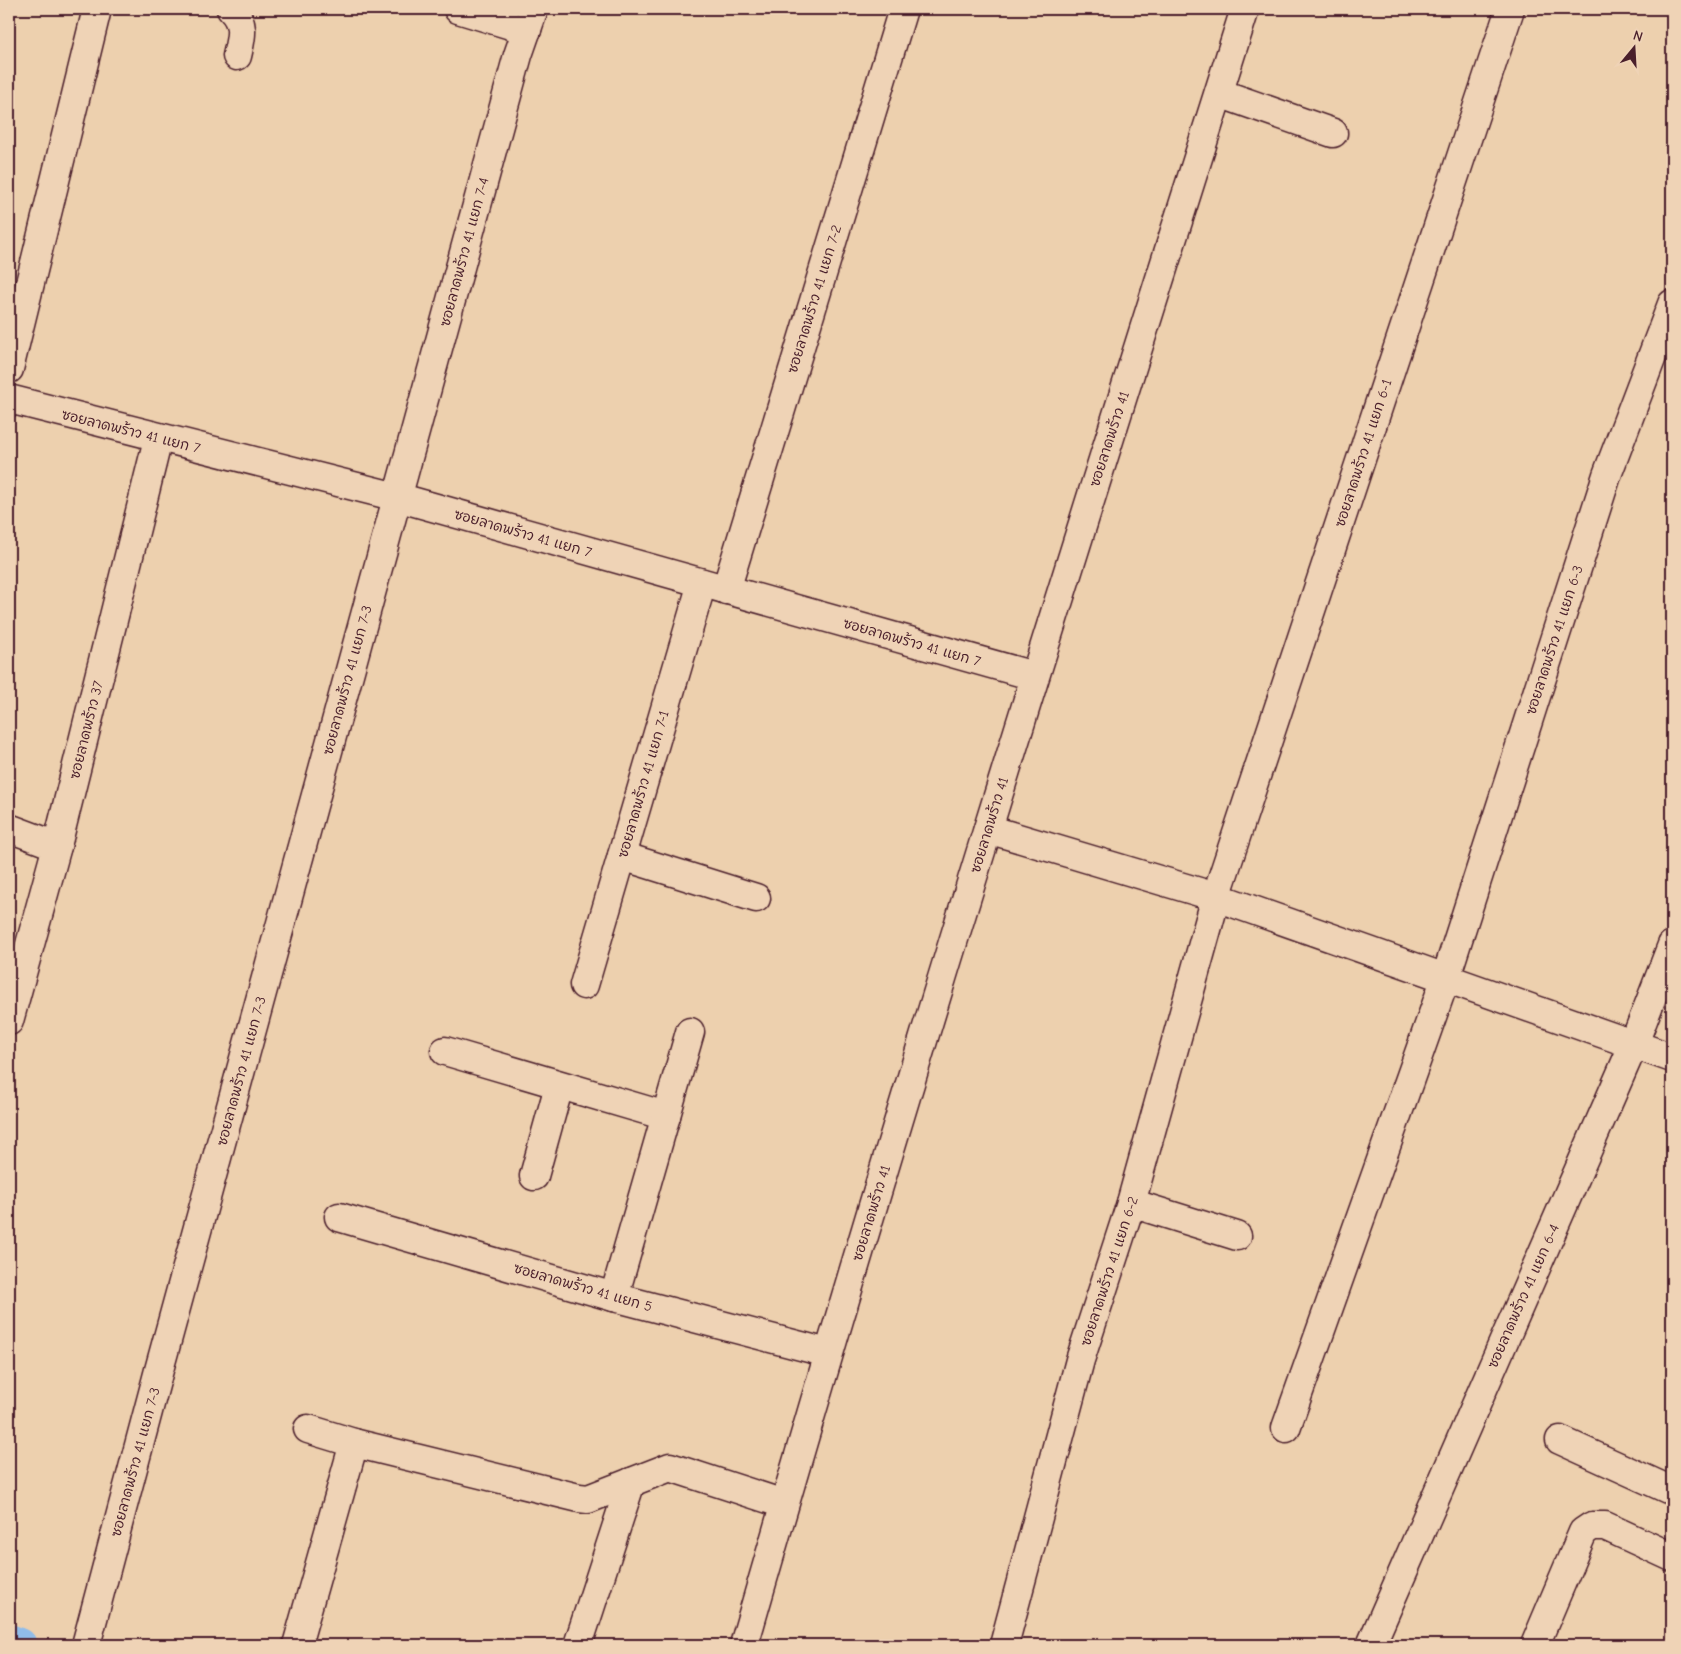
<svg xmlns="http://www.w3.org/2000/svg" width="1681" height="1654" viewBox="0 0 1681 1654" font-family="'Comic Neue','Playpen Sans Thai',sans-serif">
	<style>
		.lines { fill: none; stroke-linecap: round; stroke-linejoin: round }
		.canal { stroke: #90bce9; stroke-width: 34 }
		.minor-casing { stroke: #4a1f2b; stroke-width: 31 }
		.minor { stroke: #efd3b6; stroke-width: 28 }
		.labels { text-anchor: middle; stroke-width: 4; stroke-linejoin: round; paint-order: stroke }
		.street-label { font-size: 14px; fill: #4a1f2b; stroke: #efd3b6 }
	</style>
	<rect width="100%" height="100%" fill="#edd0ae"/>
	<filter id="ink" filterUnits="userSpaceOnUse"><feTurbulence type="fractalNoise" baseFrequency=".02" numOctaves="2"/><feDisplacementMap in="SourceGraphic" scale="10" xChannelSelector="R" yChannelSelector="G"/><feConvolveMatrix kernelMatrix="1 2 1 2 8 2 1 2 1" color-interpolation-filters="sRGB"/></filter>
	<g filter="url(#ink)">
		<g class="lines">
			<path class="canal" d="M9,1641l11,4"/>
			<defs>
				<g id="minor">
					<path d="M231,9c15,15 10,29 6,47"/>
					<path d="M458,9l69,21"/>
					<path d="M1219,93l114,40"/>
					<path d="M9,369l88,-360"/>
					<path d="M9,399l388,98 637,179"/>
					<path d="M726,590l177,-581"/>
					<path d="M9,828l48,18"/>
					<path d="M988,829l228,68 456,161"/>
					<path d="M622,856l134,42"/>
					<path d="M584,985l118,-402"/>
					<path d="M9,1021l48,-175 101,-407"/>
					<path d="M445,1051l221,65"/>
					<path d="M534,1176l25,-90"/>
					<path d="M1131,1203l106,33"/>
					<path d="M339,1217l275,80 214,56"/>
					<path d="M614,1297l76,-265"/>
					<path d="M1286,1428l159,-448 162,-505 65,-171"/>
					<path d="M308,1429l46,14 225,55 9,1 82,-32 114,37"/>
					<path d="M1560,1440l112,51"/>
					<path d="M86,1645l73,-275 359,-1315 16,-46"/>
					<path d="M297,1645l57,-202"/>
					<path d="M578,1645l53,-163"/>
					<path d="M744,1645c157,-548 329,-1092 501,-1636"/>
					<path d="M1004,1645l76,-285 51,-157 85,-306 294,-888"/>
					<path d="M1371,1645l262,-599 39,-101"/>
					<path d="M1535,1645l48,-113 9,-6h13l67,31"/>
				</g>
			</defs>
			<use href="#minor" class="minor-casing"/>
			<use href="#minor" class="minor"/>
		</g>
	</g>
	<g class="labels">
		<g class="street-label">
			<text transform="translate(464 252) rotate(-75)" y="5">ซอยลาดพร้าว 41 แยก 7-4</text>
			<text transform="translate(814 299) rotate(-73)" y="5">ซอยลาดพร้าว 41 แยก 7-2</text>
			<text transform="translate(131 431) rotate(14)" y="5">ซอยลาดพร้าว 41 แยก 7</text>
			<text transform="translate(1109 439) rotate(-72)" y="5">ซอยลาดพร้าว 41</text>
			<text transform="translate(1363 453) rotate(-72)" y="5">ซอยลาดพร้าว 41 แยก 6-1</text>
			<text transform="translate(523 533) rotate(16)" y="5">ซอยลาดพร้าว 41 แยก 7</text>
			<text transform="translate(1554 640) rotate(-72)" y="5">ซอยลาดพร้าว 41 แยก 6-3</text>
			<text transform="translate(912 642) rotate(16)" y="5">ซอยลาดพร้าว 41 แยก 7</text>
			<text transform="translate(347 680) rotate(-75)" y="5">ซอยลาดพร้าว 41 แยก 7-3</text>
			<text transform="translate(86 730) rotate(-76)" y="5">ซอยลาดพร้าว 37</text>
			<text transform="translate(643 784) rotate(-74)" y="5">ซอยลาดพร้าว 41 แยก 7-1</text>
			<text transform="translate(989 825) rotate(-73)" y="5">ซอยลาดพร้าว 41</text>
			<text transform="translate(241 1071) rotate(-75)" y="5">ซอยลาดพร้าว 41 แยก 7-3</text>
			<text transform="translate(871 1213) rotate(-73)" y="5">ซอยลาดพร้าว 41</text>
			<text transform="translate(1109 1271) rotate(-72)" y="5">ซอยลาดพร้าว 41 แยก 6-2</text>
			<text transform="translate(583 1287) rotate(16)" y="5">ซอยลาดพร้าว 41 แยก 5</text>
			<text transform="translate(1523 1296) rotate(-66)" y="5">ซอยลาดพร้าว 41 แยก 6-4</text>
			<text transform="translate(135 1462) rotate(-75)" y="5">ซอยลาดพร้าว 41 แยก 7-3</text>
		</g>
	</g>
	<rect width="1681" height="1654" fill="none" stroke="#efd3b6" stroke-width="30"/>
	<rect x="15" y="15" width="1651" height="1624" fill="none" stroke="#4a1f2b" stroke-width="2" filter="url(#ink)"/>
	<g transform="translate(1634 48) rotate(18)" stroke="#efd3b6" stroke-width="4" paint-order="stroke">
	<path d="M0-4L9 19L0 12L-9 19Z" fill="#4a1f2b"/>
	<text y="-8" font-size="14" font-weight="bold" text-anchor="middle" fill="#4a1f2b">N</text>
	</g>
</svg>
